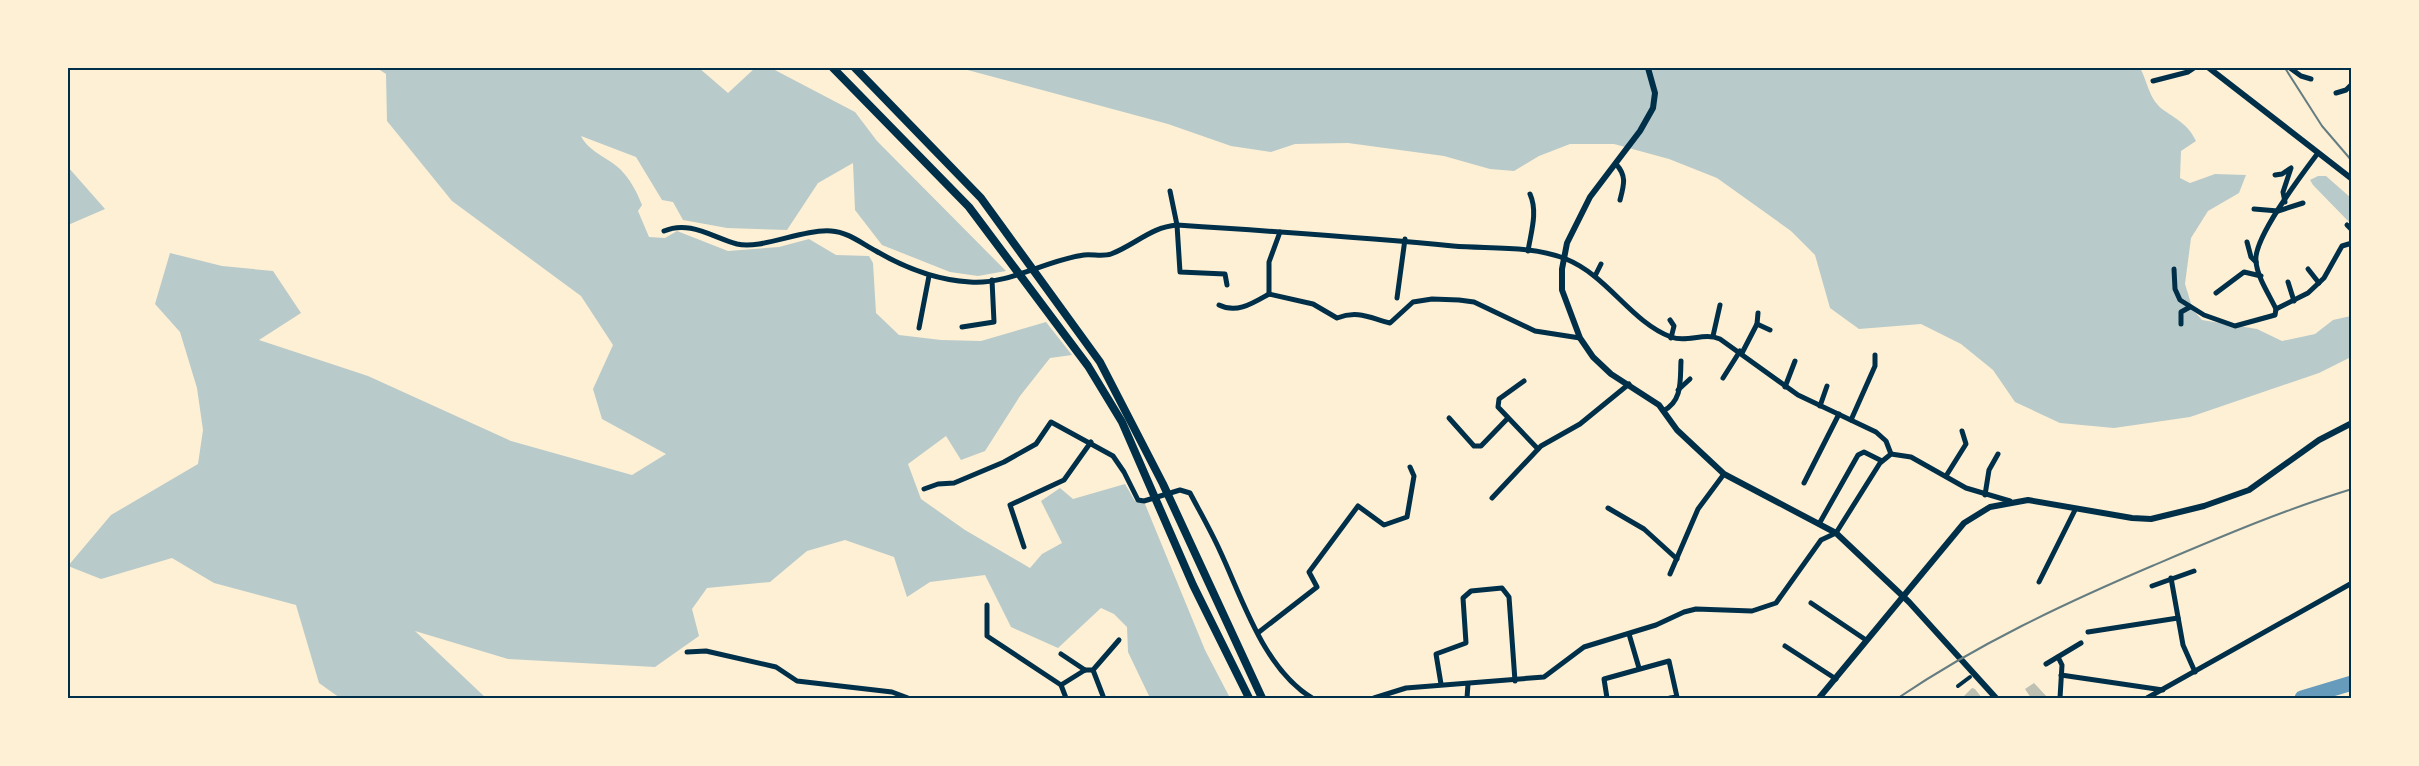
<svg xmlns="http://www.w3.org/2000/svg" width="2419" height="766" viewBox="0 0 2419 766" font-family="'DejaVu Sans',sans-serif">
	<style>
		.green { fill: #b9caca }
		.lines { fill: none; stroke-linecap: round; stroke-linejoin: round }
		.river { stroke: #669bbc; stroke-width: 15 }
		.building { fill: #bec0b2 }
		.pedestrian { stroke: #003049; stroke-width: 4 }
		.minor { stroke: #003049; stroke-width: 5 }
		.tertiary { stroke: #003049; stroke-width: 6 }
		.trunk { stroke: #003049; stroke-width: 8 }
		.rail { stroke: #657d81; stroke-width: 2 }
		.neatline { fill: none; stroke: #003049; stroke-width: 2 }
	</style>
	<rect width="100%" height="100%" fill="#fdf0d5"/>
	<g class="green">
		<path d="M377,68h322l29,25 27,-25h16l84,44 22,29 129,130 -28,5 -28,-4 -68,-27 -27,-35 -2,-47 -35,20 -31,47 -60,-2 -44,-8 -10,-18 -11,-2 -26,-43 -55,-21c8,16 26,21 39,33 10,10 17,23 22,36l-4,6 11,26 16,1 12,-7 51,20 51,-4 30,-8 27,16 33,1 4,7 3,50 23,22 42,5 40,1 65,-19 26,33 -22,3 -30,38 -35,55 -24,9 -15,-24 -38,28 13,35 44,31 65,38 12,-14 20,-11 -21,-42 19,-13 13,11 52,-15 10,17 10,3 60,146 25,48h-80l-22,-46 -1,-25 -13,-13 -13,-6 -43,40 -47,-21 -26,-52 -55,7 -23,15 -13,-40 -49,-17 -38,11 -37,31 -63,6 -15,21 7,27 -44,31 -147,-8 -93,-28 71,67h-146l-21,-15 -23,-78 -82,-22 -42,-25 -71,21 -33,-13 43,-51 87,-51 5,-34 -6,-42 -17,-56 -25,-28 15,-51 52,13 51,5 28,42 -42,27 109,36 143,65 121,34 34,-21 -64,-35 -9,-30 20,-44 -32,-49 -129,-95 -65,-80 -1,-47z"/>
		<path d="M960,68h875l8,2 13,-2h284c8,14 8,29 22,41 14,10 26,15 34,32l-15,10 -1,27 10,5 25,-9 31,1 -7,18 -31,18 -17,27 -6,46 8,26 9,10 55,9 25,12 33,-7 18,-14 18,-4v41l-32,16 -129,44 -76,11 -54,-5 -45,-21 -22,-32 -32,-26 -40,-20 -62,5 -29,-21 -15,-53 -24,-24 -74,-53 -48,-19 -55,-15h-44l-31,12 -25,15 -24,-2 -46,-13 -96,-13 -53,1 -24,8 -40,-6 -63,-22z"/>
		<path d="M68,167l37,42 -37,16z"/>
		<path d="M2318,176h8l25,22v26l-38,-39 -3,-5z"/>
	</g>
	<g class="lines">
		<path class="river" d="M2302,698l50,-15"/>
	</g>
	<g class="building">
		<path d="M2034,683l14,15h-17l-6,-9z"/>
		<path d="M1972,688l3,1 7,9h-17l-1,-2z"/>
	</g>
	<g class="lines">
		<path class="pedestrian" d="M1958,686l12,-9"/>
		<g class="minor">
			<path d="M2290,68l11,8 10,3"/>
			<path d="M2153,81l35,-9 6,-4"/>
			<path d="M2336,93l10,-3 6,-6"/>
			<path d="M1616,164c11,12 8,21 4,36"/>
			<path d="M2275,175l7,-1 9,-6 -8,24 2,10"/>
			<path d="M1170,191l7,34 3,47 45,2 2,11"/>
			<path d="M2254,209l24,2 25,-8"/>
			<path d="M2347,225l5,5"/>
			<path d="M664,231c25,-11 48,6 73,13 24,6 65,-15 94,-13 17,1 30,12 45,20 29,17 59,29 94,31 39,3 76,-22 114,-27 9,-1 19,2 27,-1 24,-9 40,-27 66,-29 92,6 184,12 276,21 37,3 78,-1 113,13 42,17 65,63 105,78 16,6 33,-5 49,2l78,56 78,37 10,9 5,13"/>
			<path d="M2247,242l4,15 5,5"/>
			<path d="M1528,251c3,-19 10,-39 2,-57"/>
			<path d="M2174,269l1,20 5,11 24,15 31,11 40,-11 1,-6c-7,-15 -19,-32 -20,-48 -3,-23 47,-88 62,-108"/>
			<path d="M2308,269l11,14"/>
			<path d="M1595,276l6,-12"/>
			<path d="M2288,282l6,19"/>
			<path d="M2216,293l28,-21 17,4"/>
			<path d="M1269,294l44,10 24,14c21,-8 33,0 53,5l23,-21 19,-3 27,1 15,2 61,29 45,7"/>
			<path d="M1397,298l8,-59"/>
			<path d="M1219,305c18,9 34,-2 50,-11v-32l11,-30"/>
			<path d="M2276,309l32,-16 16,-15 18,-32 10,-3"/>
			<path d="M1670,320l4,6 -3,12"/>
			<path d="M1757,324l13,6"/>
			<path d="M2181,324v-12l9,-5"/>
			<path d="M962,327l32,-5 -2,-42"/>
			<path d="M919,328l10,-52"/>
			<path d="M1713,336l7,-31"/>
			<path d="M1742,353l15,-29 1,-11"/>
			<path d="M1723,378l17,-27"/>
			<path d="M1524,381l-25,18 -1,8 40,42"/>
			<path d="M1785,387l10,-26"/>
			<path d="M1678,390l12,-11"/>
			<path d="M1820,406l7,-20"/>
			<path d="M1663,411c20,-10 17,-31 18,-50"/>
			<path d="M1449,418l25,28h7l27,-28"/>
			<path d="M1851,420l24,-54v-11"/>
			<path d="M1946,476l20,-32 -4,-13"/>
			<path d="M1804,483l35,-69"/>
			<path d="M924,489l14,-5 16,-1 50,-21 32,-18 15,-22 62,34 11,16 14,28 6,1 36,-11 10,3c10,19 21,38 30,58 23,49 44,118 92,147"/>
			<path d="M1985,495l4,-25 9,-16"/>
			<path d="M1492,498l49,-52 39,-22 49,-40"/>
			<path d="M1608,508l36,21 33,30"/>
			<path d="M1819,524l39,-69 6,-3 18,9"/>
			<path d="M1024,547l-14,-42 54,-25 27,-38"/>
			<path d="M1670,574l28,-65 26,-35"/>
			<path d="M2171,578l12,67 12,27"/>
			<path d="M2039,582l36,-72"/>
			<path d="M2152,586l42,-15"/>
			<path d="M1811,603l55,37"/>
			<path d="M987,605v31l74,49 5,13"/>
			<path d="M1259,632l58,-45 -8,-15 49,-66 26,19 23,-8 7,-41 -4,-9"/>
			<path d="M2088,632l90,-14"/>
			<path d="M1629,634l10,34"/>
			<path d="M1785,646l51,33"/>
			<path d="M687,652l19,-1 70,16 21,14 95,11 16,6"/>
			<path d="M1061,654l24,16"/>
			<path d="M2058,657l4,8 -2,33"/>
			<path d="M2046,664l35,-21"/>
			<path d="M1093,670l10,26"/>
			<path d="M2061,675l102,15"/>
			<path d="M1441,684l-5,-30 30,-11 -3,-45 8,-7 31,-3 7,9 6,84"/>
			<path d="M1061,685l24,-15h8l26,-30"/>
			<path d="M1374,698l32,-10 138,-11 40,-30 72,-22 28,-13 12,-3 56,2 24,-8 45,-63 15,-7 44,-70 11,-9 20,3 55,31 44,13"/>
			<path d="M1467,698l1,-14"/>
			<path d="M1607,698l-3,-19 65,-18 8,36 -7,1"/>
			<path d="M2147,698l205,-115"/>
		</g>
		<g class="tertiary">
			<path d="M1648,68l7,25 -2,15 -13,23 -50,66 -23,46 -5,26v21l18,48 13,19 18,17 48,31 18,25 47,44 112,59 73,69 87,96"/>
			<path d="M2209,68l143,111"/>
			<path d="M1819,698l145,-175 26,-16 38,-7 104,18 19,1 53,-13 45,-16 70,-50 33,-17"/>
		</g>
		<g class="trunk">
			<path d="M833,68l136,139 119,159 34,56 71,163 56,113"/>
			<path d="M855,68l126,130 119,164 63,122 99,214"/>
		</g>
		<g class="rail">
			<path d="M2285,68l37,58 30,35"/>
			<path d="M1898,698c80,-54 165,-94 254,-132 66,-28 131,-56 200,-77"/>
		</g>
	</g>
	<rect width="2419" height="766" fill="none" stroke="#fdf0d5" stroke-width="138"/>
	<rect x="69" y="69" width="2281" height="628" class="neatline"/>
</svg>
